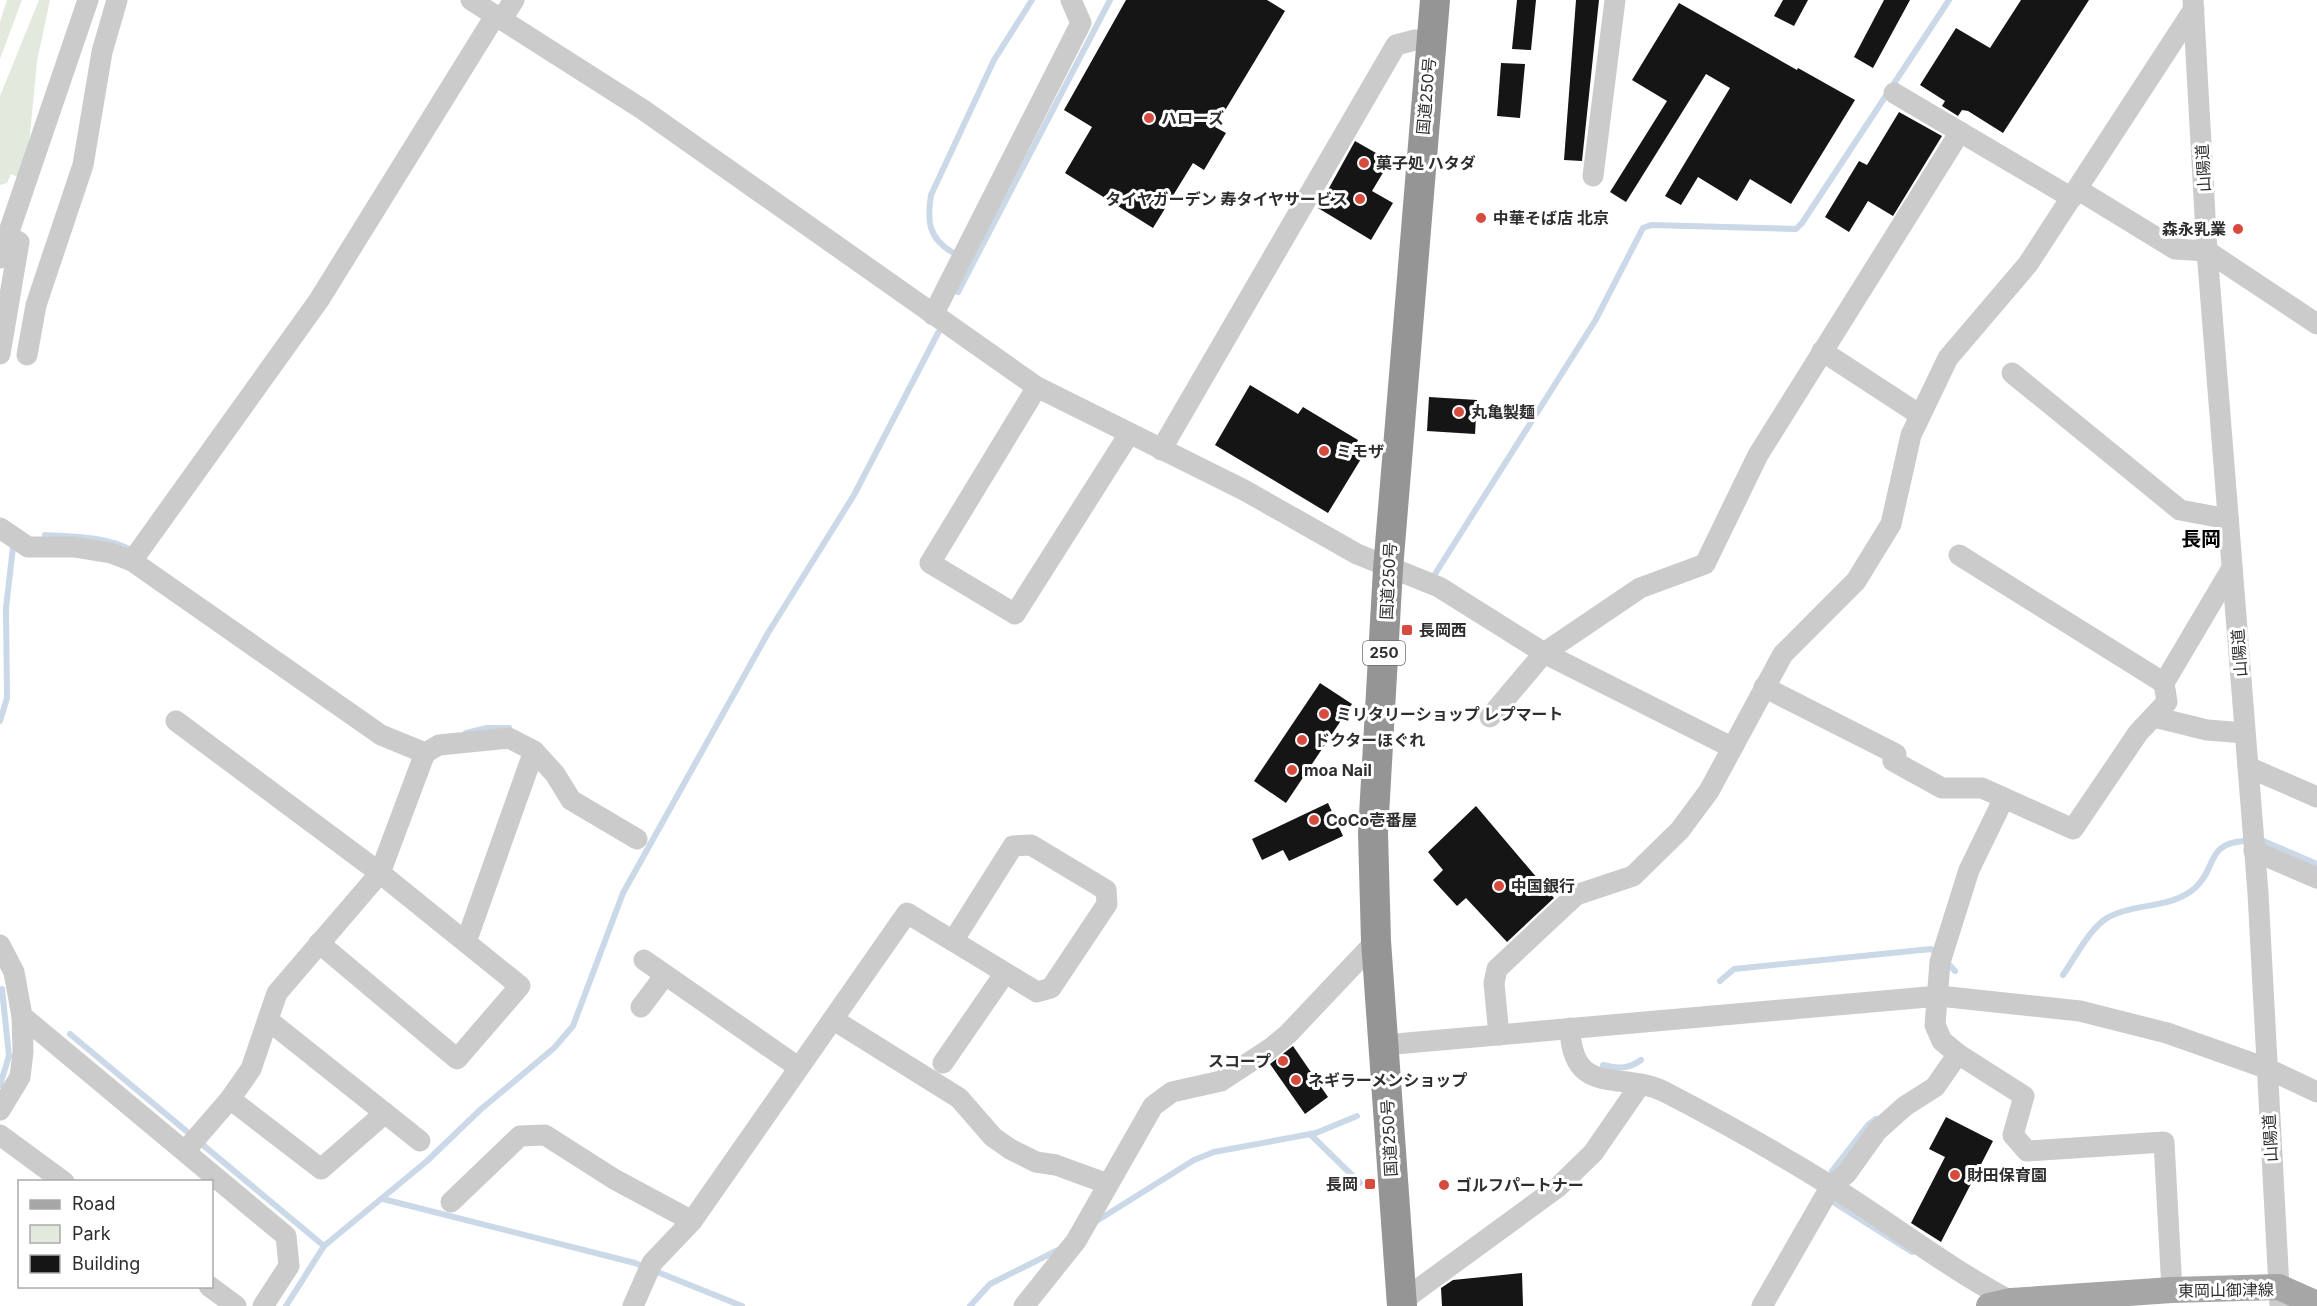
<svg xmlns="http://www.w3.org/2000/svg" width="2317" height="1306" viewBox="0 0 2317 1306" font-family="Inter,'Noto Sans JP',sans-serif">
	<style>
		.green { fill: #e2eadd }
		.lines { fill: none; stroke-linecap: round; stroke-linejoin: round }
		.stream { stroke: #cad8e8; stroke-width: 6 }
		.building { fill: #151515 }
		.minor { stroke: #cbcbcb; stroke-width: 21 }
		.major { stroke: #a6a6a6; stroke-width: 26 }
		.highway { stroke: #959595; stroke-width: 30 }
		.poi-dot { fill: #d74b3e; stroke: #fff; stroke-width: 2 }
		.labels { text-anchor: middle; stroke-width: 6; stroke-linejoin: round; paint-order: stroke }
		.shield { fill: #fff; stroke: #6d6d6d; stroke-width: 1.5 }
		.shield-label { font-size: 15px; font-weight: bold; fill: #2e2e2e }
		.street-label { font-size: 16px; fill: #2e2e2e; stroke: #fff }
		.poi-label { font-size: 16px; font-weight: bold; fill: #2e2e2e; stroke: #fff; text-anchor: start }
		.quarter-label { font-size: 20px; font-weight: bold; fill: #000; stroke: #fff }
	</style>
	<rect width="100%" height="100%" fill="#fff"/>
	<g class="green">
		<path d="M7,0h15l-22,59v-37z"/>
		<path d="M39,0h11l-13,61 -8,84 -11,32 -7,-3 -4,9 -7,2v-89z"/>
	</g>
	<g class="lines">
		<g class="stream">
			<path d="M952,252c-24,-14 -25,-32 -21,-57l63,-135 38,-60"/>
			<path d="M958,292l152,-292"/>
			<path d="M45,535c29,2 62,1 88,16"/>
			<path d="M1435,574l160,-253 48,-93 8,-3 145,4 6,-6 147,-223"/>
			<path d="M0,721l7,-23 -1,-90 7,-61"/>
			<path d="M466,733l21,-5h22"/>
			<path d="M2261,840l56,24"/>
			<path d="M1945,960l10,11"/>
			<path d="M2063,975c12,-17 24,-42 41,-55 27,-18 66,-10 91,-32 23,-21 10,-44 49,-47"/>
			<path d="M1720,981l14,-12 197,-20 6,5"/>
			<path d="M70,1034l254,212"/>
			<path d="M1603,1065c14,4 26,4 38,-5"/>
			<path d="M0,1085l9,-29 -7,-67"/>
			<path d="M1310,1134l50,49"/>
			<path d="M1832,1171l36,-46 8,-6"/>
			<path d="M383,1199l252,64 107,43"/>
			<path d="M1830,1200l82,52"/>
			<path d="M1095,1222l99,-62 20,-8 102,-19 41,-17"/>
			<path d="M286,1306l38,-60 103,-85 53,-51 74,-62 19,-22 50,-133 145,-260 86,-138 84,-162"/>
			<path d="M970,1306l20,-22 68,-34"/>
		</g>
	</g>
	<g class="building">
		<path d="M1126,0h141l18,11 -70,116 11,6 -22,37 -11,-7 -40,65 -88,-55 27,-46 -28,-17z"/>
		<path d="M1517,0h19l-5,50 -19,-1z"/>
		<path d="M1576,0h23l-17,161 -18,-1z"/>
		<path d="M1783,0h25l-14,26 -20,-10z"/>
		<path d="M1884,0h26l-37,68 -19,-11z"/>
		<path d="M2021,0h68l-86,133 -35,-22 -6,-1 -4,6 -16,-10 3,-5 -25,-16 36,-57 34,20z"/>
		<path d="M1679,3l118,67 1,-2 57,32 -64,104 -41,-25 -13,22 -39,-24 -17,28 -16,-9 65,-108 -24,-14 -80,128 -16,-10 57,-91 -35,-21z"/>
		<path d="M1501,63l24,1 -5,54 -23,-2z"/>
		<path d="M1899,112l43,24 -49,80 -25,-15 -19,31 -24,-15 34,-56 8,4z"/>
		<path d="M1355,141l35,20 -18,30 21,12 -22,37 -53,-32z"/>
		<path d="M1250,385l48,29 5,-7 55,33 -4,8 10,6 -36,59 -113,-68z"/>
		<path d="M1429,397l48,3 -2,34 -48,-3z"/>
		<path d="M1320,683l32,21 -66,99 -32,-22z"/>
		<path d="M1328,803l15,33 -54,25 -6,-11 -21,10 -10,-21z"/>
		<path d="M1476,806l78,92 -47,44 -41,-44 -9,8 -24,-26 10,-10 -15,-18z"/>
		<path d="M1293,1046l35,51 -23,17 -35,-50z"/>
		<path d="M1946,1117l47,24 -52,101 -30,-19 34,-66 -16,-8z"/>
		<path d="M1522,1273l1,33h-81l-1,-18 12,-8z"/>
	</g>
	<g class="lines">
		<g class="minor">
			<path d="M471,0l171,109 395,278 207,103 113,64 82,33 105,66 187,94"/>
			<path d="M2193,0l14,251 51,642 22,413"/>
			<path d="M501,20l13,-20"/>
			<path d="M1894,93l178,105"/>
			<path d="M1593,176l22,-176"/>
			<path d="M2077,189l98,60 32,2 110,73"/>
			<path d="M0,258l88,-258"/>
			<path d="M933,315l148,-292 -10,-23"/>
			<path d="M1822,351l98,64"/>
			<path d="M0,354l19,-112 -12,-7"/>
			<path d="M27,355l9,-50 47,-140 19,-113 15,-52"/>
			<path d="M2012,373l168,137 48,9"/>
			<path d="M1037,387l-107,176 85,51 114,-180"/>
			<path d="M1161,450l235,-405 19,-5 16,1"/>
			<path d="M0,528l28,19h46l37,6 21,8 187,-261 176,-284"/>
			<path d="M1959,555l205,128"/>
			<path d="M132,561l249,174 44,18 14,-8 70,-7 25,13 -68,191"/>
			<path d="M1764,687l132,67 -3,7 49,27h40l91,41 65,-96 29,-31 -3,-19 68,-115"/>
			<path d="M1490,717l54,-64 96,-65 65,-24 53,-109 202,-323"/>
			<path d="M2154,717l53,13 38,3"/>
			<path d="M176,721l204,152 140,113 -63,73 -138,-116"/>
			<path d="M534,751l21,23 16,26 66,39"/>
			<path d="M2248,767l69,30"/>
			<path d="M2004,798l-35,72 -29,92 -5,63 7,16 16,13 66,42 -11,39 14,16 137,-9 8,148"/>
			<path d="M2254,851l63,27"/>
			<path d="M0,945l14,27 8,44 1,36 -3,25 -20,33"/>
			<path d="M644,960l154,107"/>
			<path d="M641,1007l24,-32"/>
			<path d="M22,1016l264,220 3,30 -26,40"/>
			<path d="M268,1020l152,121"/>
			<path d="M834,1020l125,78 34,39 17,12 26,13 20,3 52,19"/>
			<path d="M1570,1028c2,71 52,42 95,64 56,29 113,61 166,94 61,38 117,82 180,115"/>
			<path d="M1499,1035l-5,-52 3,-14 79,-74 57,-19 47,-46 29,-39 74,-137 73,-73 35,-57 20,-89 37,-77 80,-94 166,-255"/>
			<path d="M1384,1045l555,-49 141,15 87,22 99,35 51,24"/>
			<path d="M943,1063l62,-90"/>
			<path d="M230,1099l91,70 64,-56"/>
			<path d="M0,1135l64,47"/>
			<path d="M185,1151l45,-52 21,-30 26,-76 103,-120 45,-120"/>
			<path d="M451,1202l69,-66 25,-1 69,44 78,42"/>
			<path d="M209,1286l27,20"/>
			<path d="M1402,1301l156,-114 35,-34 47,-68"/>
			<path d="M633,1306l19,-43 40,-42 215,-308 130,79 14,-4 56,-84 -1,-14 -75,-45 -18,1 -60,95"/>
			<path d="M1024,1306l52,-65 77,-135 19,-14 49,-11 50,-33 17,-14 88,-93"/>
			<path d="M1762,1306l69,-120 16,-13 30,-42 28,-25 30,-19 23,-33"/>
		</g>
		<path class="major" d="M1989,1306l22,-5 161,-11 107,-3 38,17"/>
		<path class="highway" d="M1402,1306l-26,-365 -3,-108 15,-264 47,-569"/>
	</g>
	<g class="poi-dot">
		<circle cx="1149" cy="118" r="6"/>
		<circle cx="1364" cy="163" r="6"/>
		<circle cx="1360" cy="199" r="6"/>
		<circle cx="1481" cy="218" r="6"/>
		<circle cx="2238" cy="229" r="6"/>
		<circle cx="1459" cy="412" r="6"/>
		<circle cx="1324" cy="451" r="6"/>
		<rect x="1401" y="624" width="12" height="12" rx="3"/>
		<circle cx="1324" cy="714" r="6"/>
		<circle cx="1302" cy="740" r="6"/>
		<circle cx="1292" cy="770" r="6"/>
		<circle cx="1314" cy="820" r="6"/>
		<circle cx="1499" cy="886" r="6"/>
		<circle cx="1283" cy="1061" r="6"/>
		<circle cx="1296" cy="1080" r="6"/>
		<circle cx="1955" cy="1175" r="6"/>
		<rect x="1364" y="1178" width="12" height="12" rx="3"/>
		<circle cx="1444" cy="1185" r="6"/>
	</g>
	<g class="labels">
		<rect class="shield" x="1363" y="641" width="42" height="24" rx="4.5"/>
		<g class="shield-label">
			<text x="1384" y="658">250</text>
		</g>
		<g class="street-label">
			<text transform="translate(1426 96) rotate(-85)" y="6">国道250号</text>
			<text transform="translate(2203 168) rotate(-93)" y="6">山陽道</text>
			<text transform="translate(1388 581) rotate(-87)" y="6">国道250号</text>
			<text transform="translate(2239 653) rotate(-94)" y="6">山陽道</text>
			<text transform="translate(1389 1138) rotate(-93)" y="6">国道250号</text>
			<text transform="translate(2270 1138) rotate(-93)" y="6">山陽道</text>
			<text transform="translate(2226 1290) rotate(-1)" y="6">東岡山御津線</text>
		</g>
		<g class="poi-label">
			<text x="1161" y="124">ハローズ</text>
			<text x="1376" y="169">菓子処 ハタダ</text>
			<text x="1348" y="205" text-anchor="end">タイヤガーデン 寿タイヤサービス</text>
			<text x="1493" y="224">中華そば店 北京</text>
			<text x="2226" y="235" text-anchor="end">森永乳業</text>
			<text x="1471" y="418">丸亀製麺</text>
			<text x="1336" y="457">ミモザ</text>
			<text x="1419" y="636">長岡西</text>
			<text x="1336" y="720">ミリタリーショップ レプマート</text>
			<text x="1314" y="746">ドクターほぐれ</text>
			<text x="1304" y="776">moa Nail</text>
			<text x="1326" y="826">CoCo壱番屋</text>
			<text x="1511" y="892">中国銀行</text>
			<text x="1271" y="1067" text-anchor="end">スコープ</text>
			<text x="1308" y="1086">ネギラーメンショップ</text>
			<text x="1967" y="1181">財田保育園</text>
			<text x="1358" y="1190" text-anchor="end">長岡</text>
			<text x="1456" y="1191">ゴルフパートナー</text>
		</g>
		<g class="quarter-label">
			<text x="2201" y="546">長岡</text>
		</g>
	</g>
	<rect x="18" y="1180" width="195" height="108" fill="#ffffff" stroke="#ababab" stroke-width="1.5"/>
	<rect x="30" y="1200" width="30" height="9" fill="#a6a6a6" stroke="#ababab" stroke-width="1.5"/>
	<text x="72" y="1210" font-size="18" fill="#2e2e2e">Road</text>
	<rect x="30" y="1225" width="30" height="18" fill="#e2eadd" stroke="#ababab" stroke-width="1.5"/>
	<text x="72" y="1240" font-size="18" fill="#2e2e2e">Park</text>
	<rect x="30" y="1255" width="30" height="18" fill="#151515" stroke="#ababab" stroke-width="1.5"/>
	<text x="72" y="1270" font-size="18" fill="#2e2e2e">Building</text>
</svg>
